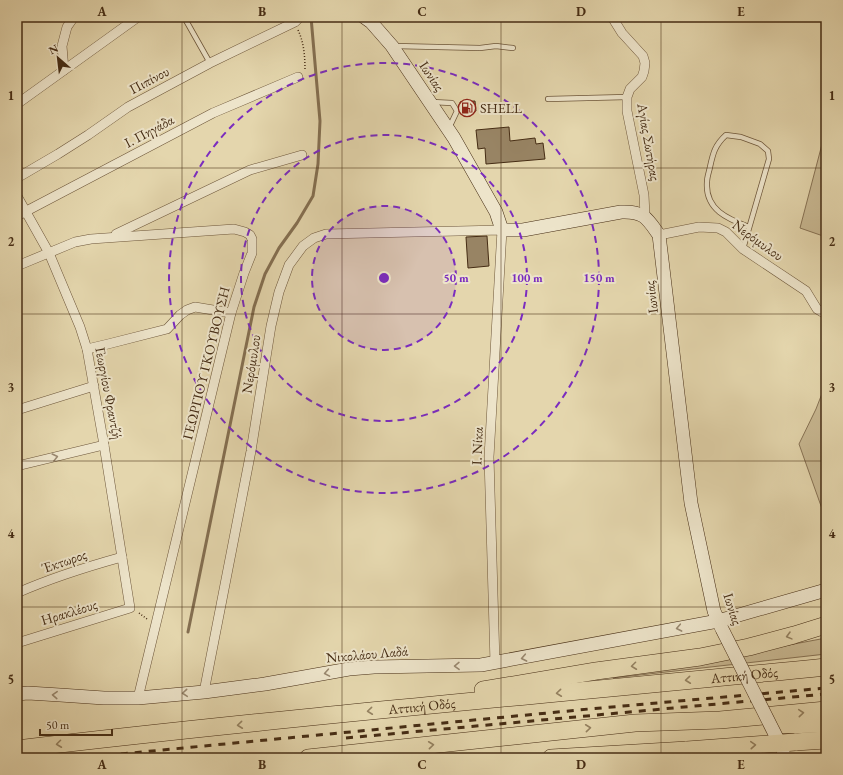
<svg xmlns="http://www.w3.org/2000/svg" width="843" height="775" viewBox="0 0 843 775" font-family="'EB Garamond',serif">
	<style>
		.green { fill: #c9b993; stroke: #877254 }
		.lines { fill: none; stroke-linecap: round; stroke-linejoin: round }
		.stream { stroke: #846f51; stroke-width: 3 }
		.building { fill: #988464; stroke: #452c14 }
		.lane-casing { stroke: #6d563a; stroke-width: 6 }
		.street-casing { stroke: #6d563a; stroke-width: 10 }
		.secondary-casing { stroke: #452c14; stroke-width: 14 }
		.highway-casing { stroke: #452c14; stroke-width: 18 }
		.path { stroke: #452c14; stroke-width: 1.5; stroke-dasharray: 1 2; stroke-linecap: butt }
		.lane { stroke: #ede4ca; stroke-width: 4.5 }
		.street { stroke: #ede4ca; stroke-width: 9 }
		.secondary { stroke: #ede4ca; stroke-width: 13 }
		.highway { stroke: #e4d6ad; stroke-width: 17 }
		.rail { stroke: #452c14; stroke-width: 3; stroke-dasharray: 7 7; stroke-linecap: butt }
		.secondary-bridge-casing { stroke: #452c14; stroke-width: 14; stroke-linecap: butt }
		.highway-bridge-casing { stroke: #452c14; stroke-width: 18; stroke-linecap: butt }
		.secondary-bridge { stroke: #ede4ca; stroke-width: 13 }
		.highway-bridge { stroke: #e4d6ad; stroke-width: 17 }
		.oneway { stroke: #99886f }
		.oneway2 { stroke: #948160 }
		.grid { fill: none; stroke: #452c14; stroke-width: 1; stroke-opacity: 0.55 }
		.ring { fill: none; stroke: #7b2cbf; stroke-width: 2; stroke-dasharray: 7 5 }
		.labels { text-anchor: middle; stroke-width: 4; stroke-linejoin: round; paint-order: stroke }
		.street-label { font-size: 14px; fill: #452c14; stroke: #ede4ca }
		.poi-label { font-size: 14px; fill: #452c14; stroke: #ede4ca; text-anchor: start }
		.centre { fill: #7b2cbf; stroke: #ede4ca; stroke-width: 2 }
		.ring-label { font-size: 12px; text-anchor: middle; font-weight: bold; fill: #7b2cbf; stroke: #ede4ca; stroke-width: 4; stroke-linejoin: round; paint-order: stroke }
		.neatline { fill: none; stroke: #452c14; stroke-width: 1.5 }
		.grid-label { font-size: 13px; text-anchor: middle; font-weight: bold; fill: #452c14 }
	</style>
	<rect width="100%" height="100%" fill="#e4d6ad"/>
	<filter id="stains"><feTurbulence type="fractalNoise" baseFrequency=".005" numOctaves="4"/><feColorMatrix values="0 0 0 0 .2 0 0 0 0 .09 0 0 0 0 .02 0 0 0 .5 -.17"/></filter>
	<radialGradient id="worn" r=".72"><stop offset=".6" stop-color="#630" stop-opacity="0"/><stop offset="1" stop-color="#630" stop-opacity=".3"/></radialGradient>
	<g class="green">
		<path d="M826,129v108l-26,-9z"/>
		<path d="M823,391l3,1v128l-27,-76 17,-35z"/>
		<path d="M826,638v16l-213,24z"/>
	</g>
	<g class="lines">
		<path class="stream" d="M188,632l66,-325 11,-33 14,-26 18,-25 16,-27 5,-32 2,-43 -9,-104"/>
	</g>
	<g class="building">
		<path d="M475,101l1,10 -15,1 -1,-10z"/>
		<path d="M509,127l1,14 25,-3 1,6 7,-1 2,16 -59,5 -1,-16 -7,1 -2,-19z"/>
		<path d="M487,236l2,30 -21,2 -2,-31z"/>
	</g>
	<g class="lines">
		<defs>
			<g id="lane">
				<path d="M184,17l26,46"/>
				<path d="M395,46l85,2 16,-2 17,2"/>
				<path d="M548,99l79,-2"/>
				<path d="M432,102l20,1 5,8 -8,17"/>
				<path d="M743,249l26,-90 -1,-8 -8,-7 -19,-7 -15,-2c-11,10 -13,18 -16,32 -1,5 -3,10 -3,15 -2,28 21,37 42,45"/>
			</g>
			<g id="street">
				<path d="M612,17l10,16 21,23 2,7 -1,8 -2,6 -12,12 -3,8v14l17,84 1,21"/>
				<path d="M64,70l-2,-24 5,-19 7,-10"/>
				<path d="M17,104l121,-87"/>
				<path d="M17,178l41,-24 30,-19 40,-28 82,-44 85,-41 5,-5"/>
				<path d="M17,196l32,57 31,74 7,22 17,96 26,163 -113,35"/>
				<path d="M17,216l196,-103 85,-36"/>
				<path d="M116,234l134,-64 52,-15"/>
				<path d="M659,235l40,-8 19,1 8,4 17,17 63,42 11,18 5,3h4"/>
				<path d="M17,266l58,-24 16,-3 143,-10 11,3 5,3 2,4v14l-8,20 -13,40 -93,385"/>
				<path d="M87,349l21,-5 59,-15 13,-14 7,-5 8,-3 36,6"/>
				<path d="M17,410l77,-24"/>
				<path d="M17,466l87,-21"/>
				<path d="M17,593c34,-15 69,-26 105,-36"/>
				<path d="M204,692l47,-241 20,-125 8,-34 10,-27 14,-19 11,-8 12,-4 176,-4 -13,227 6,206"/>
			</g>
			<g id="secondary">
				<path d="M364,17l7,5 21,24 62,92 42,74 6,18h21l98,-18c23,-1 26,6 38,23l32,268 23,108 8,18"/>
				<path d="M17,694l11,-1 32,2 44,3h34l66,-6 61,-8 84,-15 25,-2 107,-2 237,-44 108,-31"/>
			</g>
			<g id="highway">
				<path d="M483,690l113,-19 104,-14 49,-10 45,-12 32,-10"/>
				<path d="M774,725l52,-1"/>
				<path d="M795,742l31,-2"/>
				<path id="s1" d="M17,749c269,-32 539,-55 809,-82"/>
				<path d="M308,758l327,-35 85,-3 106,-10"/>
				<path d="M551,758l136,-8"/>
			</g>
		</defs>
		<use href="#lane" class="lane-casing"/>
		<use href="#street" class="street-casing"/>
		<use href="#secondary" class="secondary-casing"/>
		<use href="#highway" class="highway-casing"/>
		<g class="path">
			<path d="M298,30c6,13 7,26 7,41"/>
			<path d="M139,613l8,6"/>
		</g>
		<use href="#lane" class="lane"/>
		<use href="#street" class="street"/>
		<use href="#secondary" class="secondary"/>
		<use href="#highway" class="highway"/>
		<g class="rail">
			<path d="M346,738l480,-44"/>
			<path d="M79,758l510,-49 237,-21"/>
		</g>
		<defs>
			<path id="secondary-bridge" d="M722,629l61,121"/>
			<path id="highway-bridge" d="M687,750l108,-8"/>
		</defs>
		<use href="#secondary-bridge" class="secondary-bridge-casing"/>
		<use href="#highway-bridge" class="highway-bridge-casing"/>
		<use href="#secondary-bridge" class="secondary-bridge"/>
		<use href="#highway-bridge" class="highway-bridge"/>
	</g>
	<defs><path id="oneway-chevron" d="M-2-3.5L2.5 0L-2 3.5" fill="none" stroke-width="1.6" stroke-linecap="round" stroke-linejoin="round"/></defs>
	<g class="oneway">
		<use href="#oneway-chevron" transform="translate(55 457) rotate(-14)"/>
		<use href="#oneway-chevron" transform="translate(679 628) rotate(169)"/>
		<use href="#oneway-chevron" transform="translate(524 658) rotate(169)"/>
		<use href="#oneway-chevron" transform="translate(457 666) rotate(179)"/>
		<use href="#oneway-chevron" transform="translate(327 673) rotate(170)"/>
		<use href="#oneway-chevron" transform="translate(185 693) rotate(175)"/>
		<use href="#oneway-chevron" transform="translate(55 695) rotate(-177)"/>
	</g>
	<g class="oneway2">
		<use href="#oneway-chevron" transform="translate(789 636) rotate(165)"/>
		<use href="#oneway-chevron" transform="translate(634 666) rotate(173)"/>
		<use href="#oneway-chevron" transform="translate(688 680) rotate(174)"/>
		<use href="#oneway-chevron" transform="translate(559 693) rotate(174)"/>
		<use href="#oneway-chevron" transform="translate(370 711) rotate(174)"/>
		<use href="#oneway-chevron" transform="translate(801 713) rotate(-5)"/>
		<use href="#oneway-chevron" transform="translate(240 725) rotate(174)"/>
		<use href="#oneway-chevron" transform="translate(588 728) rotate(-6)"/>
		<use href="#oneway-chevron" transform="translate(59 744) rotate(173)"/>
		<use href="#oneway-chevron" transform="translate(431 745) rotate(-6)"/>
		<use href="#oneway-chevron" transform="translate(753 745) rotate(-4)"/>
	</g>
	<path class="grid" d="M182,17v741M342,17v741M501,17v741M661,17v741M17,168h809M17,314h809M17,461h809M17,607h809"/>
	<circle cx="384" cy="278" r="72" fill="#7b2cbf" fill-opacity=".12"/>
	<g class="ring">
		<circle cx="384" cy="278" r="72"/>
		<circle cx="384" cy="278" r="143"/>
		<circle cx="384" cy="278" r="215"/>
	</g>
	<defs>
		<symbol id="fuel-ring" viewBox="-11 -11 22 22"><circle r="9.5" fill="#ede4ca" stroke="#8f2418" stroke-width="1.5"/><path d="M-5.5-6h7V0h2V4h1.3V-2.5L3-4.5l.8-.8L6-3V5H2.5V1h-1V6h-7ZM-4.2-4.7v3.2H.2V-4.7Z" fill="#8f2418"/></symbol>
	</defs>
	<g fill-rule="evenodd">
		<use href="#fuel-ring" x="457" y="98" width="20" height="20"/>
	</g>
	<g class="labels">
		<g class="street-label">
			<text transform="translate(432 76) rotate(56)" y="5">Ιωνίας</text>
			<text transform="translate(149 80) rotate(-28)" y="5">Πιπίνου</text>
			<text transform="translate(149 131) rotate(-28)" y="5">Ι. Πηγάδα</text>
			<text transform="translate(649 142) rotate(80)" y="5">Αγίας Σωτήρας</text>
			<text transform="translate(758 240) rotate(36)" y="5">Νερόμυλου</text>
			<text transform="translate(651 297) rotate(-97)" y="5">Ιωνίας</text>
			<text transform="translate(206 363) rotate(-76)" y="5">ΓΕΩΡΓΙΟΥ ΓΚΟΥΒΟΥΣΗ</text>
			<text transform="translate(251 364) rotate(-81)" y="5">Νερόμυλου</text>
			<text transform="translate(109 393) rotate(79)" y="5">Γεωργίου Φραντζή</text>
			<text transform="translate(477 446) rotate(-88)" y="5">Ι. Νίκα</text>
			<text transform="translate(64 561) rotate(-19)" y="5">Έκτωρος</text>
			<text transform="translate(733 609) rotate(72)" y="5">Ιωνίας</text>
			<text transform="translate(69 612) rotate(-17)" y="5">Ηρακλέους</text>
			<text transform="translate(367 654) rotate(-5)" y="5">Νικολάου Λαδά</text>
			<text dy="5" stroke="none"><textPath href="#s1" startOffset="731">Αττική Οδός</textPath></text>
			<text dy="5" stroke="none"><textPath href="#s1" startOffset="407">Αττική Οδός</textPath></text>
		</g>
		<g class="poi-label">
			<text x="480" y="113">SHELL</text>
		</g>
	</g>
	<circle cx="384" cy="278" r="6" class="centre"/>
	<g class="ring-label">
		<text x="456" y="282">50 m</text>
		<text x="527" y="282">100 m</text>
		<text x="599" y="282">150 m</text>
	</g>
	<rect width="843" height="775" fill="none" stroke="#e4d6ad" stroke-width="44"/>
	<g transform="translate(58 58) rotate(332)" stroke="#ede4ca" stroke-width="3" paint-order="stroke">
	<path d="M0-3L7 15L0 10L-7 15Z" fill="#452c14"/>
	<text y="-6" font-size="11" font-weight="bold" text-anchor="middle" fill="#452c14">N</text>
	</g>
	<path d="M40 729v6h72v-6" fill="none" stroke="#452c14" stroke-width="2"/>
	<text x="46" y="729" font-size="12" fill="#452c14" stroke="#ede4ca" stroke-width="3" paint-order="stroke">50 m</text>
	<rect x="22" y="22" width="799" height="731" class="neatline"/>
	<g class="grid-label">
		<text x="102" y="16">A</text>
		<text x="262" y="16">B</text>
		<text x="422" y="16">C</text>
		<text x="581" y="16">D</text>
		<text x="741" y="16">E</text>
		<text x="11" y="100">1</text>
		<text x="832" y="100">1</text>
		<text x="11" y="246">2</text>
		<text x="832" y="246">2</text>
		<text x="11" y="392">3</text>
		<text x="832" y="392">3</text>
		<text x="11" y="538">4</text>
		<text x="832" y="538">4</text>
		<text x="11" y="684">5</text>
		<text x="832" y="684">5</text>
		<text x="102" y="769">A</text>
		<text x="262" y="769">B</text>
		<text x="422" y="769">C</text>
		<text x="581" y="769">D</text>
		<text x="741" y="769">E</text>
	</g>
	<rect width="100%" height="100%" filter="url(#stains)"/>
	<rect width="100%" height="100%" fill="url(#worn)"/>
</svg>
